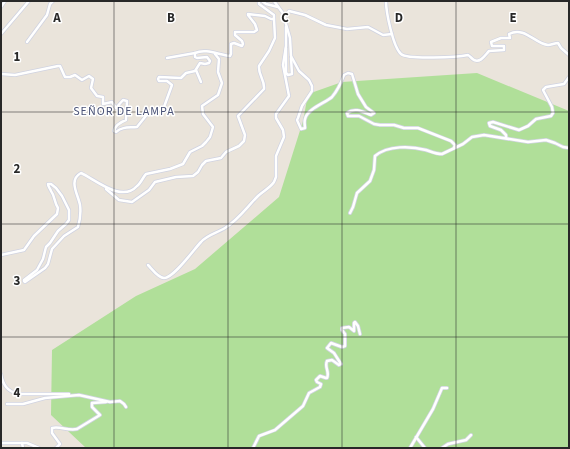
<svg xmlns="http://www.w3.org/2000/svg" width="570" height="449" viewBox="0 0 570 449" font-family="'Source Sans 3',sans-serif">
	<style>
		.green { fill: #b0df99 }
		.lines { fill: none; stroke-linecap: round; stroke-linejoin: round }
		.minor-casing { stroke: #d0d3e1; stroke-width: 4 }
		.minor { stroke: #fff; stroke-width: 2.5 }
		.grid { fill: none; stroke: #282828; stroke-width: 1; stroke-opacity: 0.55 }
		.labels { text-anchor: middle; stroke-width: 3; stroke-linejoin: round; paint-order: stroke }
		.neighbourhood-label { font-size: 12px; letter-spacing: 1px; fill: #4b5377; stroke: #fff }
		.grid-label { font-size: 13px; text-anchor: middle; font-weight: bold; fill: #282828; stroke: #fff; stroke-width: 3; stroke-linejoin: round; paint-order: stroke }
	</style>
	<rect width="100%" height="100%" fill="#eae4db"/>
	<path class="green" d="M477,73l92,38v337h-483l-35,-33 1,-65 84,-54 59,-27 84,-72 24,-76 5,-27 34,-12z"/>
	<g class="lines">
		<defs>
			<g id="minor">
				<path d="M262,1l4,3 12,3"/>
				<path d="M274,1l11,15 1,8 4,14 1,18 8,15 10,9 3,6v5l-10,15 -4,12 -1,2 4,9 4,-1c0,-2 -1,-6 0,-9 2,-10 20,-16 27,-22 6,-7 9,-14 12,-22l4,-2 4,1 6,20 8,13 8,6 -3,2c-8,-3 -16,-8 -24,-2l1,3h11l15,8 6,1h14l10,3h14l33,13 4,4 -1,3"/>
				<path d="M386,1c0,11 7,46 15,53 7,6 57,3 67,1 2,1 4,4 6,5 7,3 11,-5 15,-9l15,-1v-4h-12l-1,-4 10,-4h9l-1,-4c16,-8 26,10 39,11 3,0 7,-2 10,-2l3,5 8,7"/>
				<path d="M1,7l4,-6"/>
				<path d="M285,16l4,-5 16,4 21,10 21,4 21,-2 15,8 9,-1"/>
				<path d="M1,34l28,-33"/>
				<path d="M27,42l20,-27 3,-11 3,-3"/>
				<path d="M286,48v25l2,2 4,-1 -1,-16"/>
				<path d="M167,58l28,-5"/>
				<path d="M196,70l5,12"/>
				<path d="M1,74l14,1 43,-9h2l5,11h5l5,-2 7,5 7,-4 4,3 -2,9 6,8 6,1v7l9,-2 4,6 7,-8 4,1 -1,19c-5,2 -11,5 -12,11l2,1c7,-6 13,-4 21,-5l12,-15 15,-5 8,-22 -5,-4h-8l-1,-2 1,-2 22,1 5,-5 9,-2 5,-8 5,1 4,-1 1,-2 -3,-4 -10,1 -2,-1v-4c11,-5 24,2 35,3l1,-2v-10l3,-1 8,3 1,-2 -1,-3 -7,-6v-3h19l3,-2 -2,-6 -7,-9v-1l17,2 6,3h3v-4l-15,-11v-3"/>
				<path d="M506,138v-3l-5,-5 -11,-4 -1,-3 4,-1 26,8 9,-4 8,-7 15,-3 2,-3 -1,-6 -9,-17 3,-3 18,-3 5,-7"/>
				<path d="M106,189l13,11 13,2 17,-12 6,-8 21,-5 17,-1 5,-4 4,-7 4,-4 15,-3 5,-6 13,-6 5,-5 1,-6 -7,-19 26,-27c1,-9 -6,-14 -5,-23l10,-15 6,-13 -1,-19"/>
				<path d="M350,213l3,-6 4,-14 13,-12 4,-11 1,-14c13,-11 36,-10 51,-6 6,2 10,4 16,4l21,-10 9,-7 12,-2 44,7 18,-2 9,3 8,4 6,1"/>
				<path d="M1,255l23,-5 10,-14 23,-22 1,-6c-4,-6 -3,-12 -7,-17 -1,-3 -3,-4 -3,-7h3l5,4 6,8 7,14v10l-3,4 -8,7 -8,12 -4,4 -3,12 -6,11 -13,10v1l1,1 20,-14 3,-4 4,-15 12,-13 14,-9c2,-7 3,-15 2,-22 -2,-11 -12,-25 1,-32 15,7 41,30 56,13 4,-3 6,-9 9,-12l24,-5 13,-5 7,-12 12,-6 4,-4 4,-5 3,-10 -10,-13 -1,-8 16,-11 4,-12 -4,-11 1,-13 -4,-5"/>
				<path d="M148,265c4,4 10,13 16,13 10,0 30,-29 37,-36 6,-7 16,-9 24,-14 13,-8 22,-21 33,-32 5,-5 12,-8 16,-14l2,-5v-21l8,-19 -1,-7 -7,-12v-4l13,-18 -6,-31 3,-19v-19"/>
				<path d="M1,374c2,11 6,17 17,20h51"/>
				<path d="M7,404h16l22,-6 34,-3 31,7 10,-1 4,3 2,3"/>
				<path d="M416,437l9,11"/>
				<path d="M1,443h26l12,5"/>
				<path d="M22,443l1,5"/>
				<path d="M56,448l4,-4 -8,-11v-5c8,-2 16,3 25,1l23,-14 -8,-8v-4l14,-1"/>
				<path d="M253,448l6,-12 16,-6 28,-24 6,-13 11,-6 1,-3 -4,-2 -1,-2 4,-4 6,2h1c3,-6 -3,-11 0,-17l5,-1 7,5 2,-1 -7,-11 -7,-5 4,-5 11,4 3,-1v-12l-3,-4v-2l7,-1 5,4v-8l1,-1 3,4 2,8"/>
				<path d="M410,448l23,-39 9,-21h5"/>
				<path d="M442,448l6,-4 18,-4 5,-5"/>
			</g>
		</defs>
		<use href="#minor" class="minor-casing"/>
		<use href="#minor" class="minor"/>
	</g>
	<path class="grid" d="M114,1v447M228,1v447M342,1v447M456,1v447M1,112h568M1,224h568M1,337h568"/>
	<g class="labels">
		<g class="neighbourhood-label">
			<text x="124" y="115">SEÑOR DE LAMPA</text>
		</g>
	</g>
	<g class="grid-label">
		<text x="57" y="22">A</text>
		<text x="171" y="22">B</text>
		<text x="285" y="22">C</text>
		<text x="399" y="22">D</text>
		<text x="513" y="22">E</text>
		<text x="17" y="61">1</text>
		<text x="17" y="173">2</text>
		<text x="17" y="285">3</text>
		<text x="17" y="397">4</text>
	</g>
	<rect width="570" height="449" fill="none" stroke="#282828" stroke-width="4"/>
</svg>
